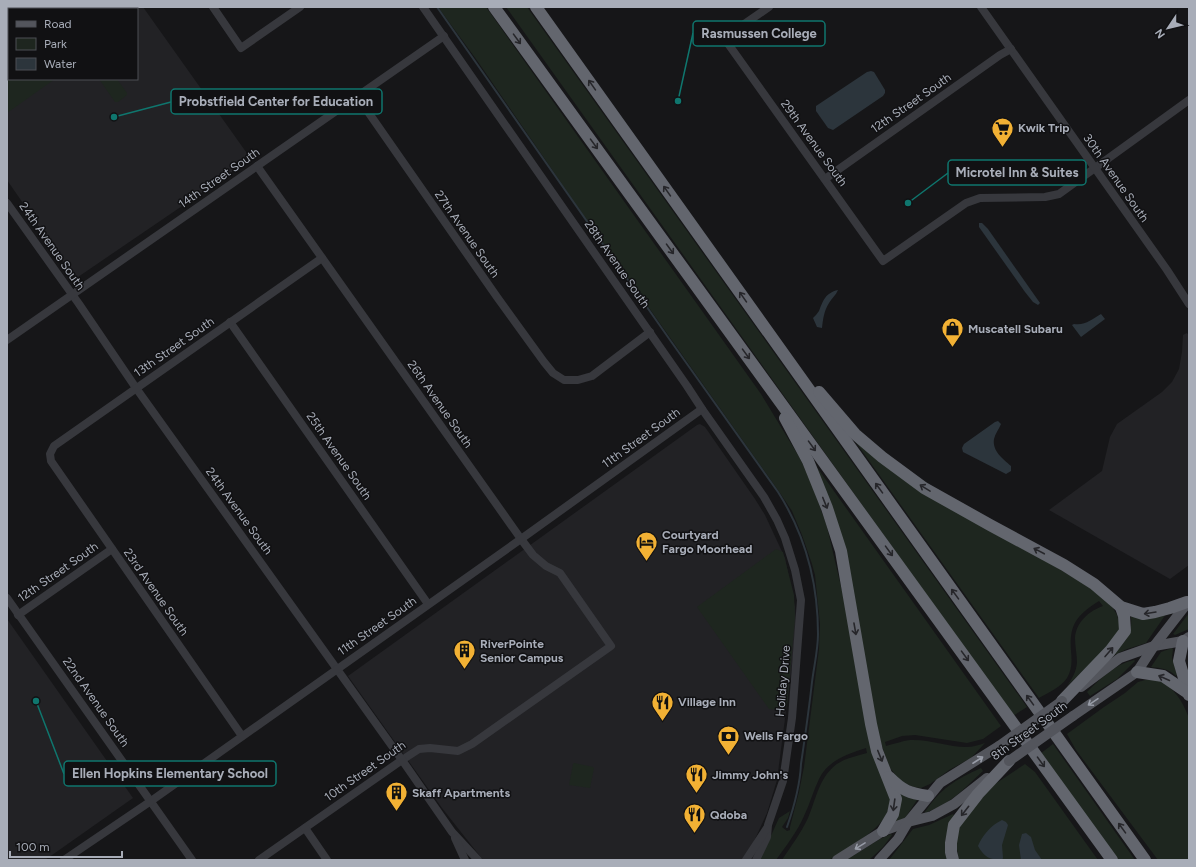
<svg xmlns="http://www.w3.org/2000/svg" width="1196" height="867" viewBox="0 0 1196 867" font-family="Figtree,sans-serif">
	<style>
		.built { fill: #222225 }
		.green { fill: #1e261f }
		.water { fill: #2c353c }
		.lines { fill: none; stroke-linecap: round; stroke-linejoin: round }
		.stream { stroke: #2c353c; stroke-width: 2 }
		.minor { stroke: #37383d; stroke-width: 8 }
		.major { stroke: #53555c; stroke-width: 10 }
		.highway { stroke: #63666e; stroke-width: 12 }
		.major-bridge { stroke: #53555c; stroke-width: 10 }
		.oneway { stroke: #26262a }
		.oneway2 { stroke: #979ba6 }
		.labels { text-anchor: middle; stroke-width: 3; stroke-linejoin: round; paint-order: stroke }
		.street-label { font-size: 12px; fill: #a8adb8; stroke: #111113 }
		.poi-label { font-size: 12px; font-weight: bold; fill: #a8adb8; stroke: #111113; text-anchor: start }
		.leader { fill: none; stroke: #0f766e; stroke-width: 1.5 }
		.callout-dot { fill: #0f766e; stroke: #111113; stroke-width: 1.5 }
		.callout { fill: #111113; stroke: #0f766e; stroke-width: 1.5 }
		.callout-label { font-size: 13px; text-anchor: middle; font-weight: bold; fill: #a8adb8 }
	</style>
	<rect width="100%" height="100%" fill="#161618"/>
	<g class="built">
		<path d="M29,7h114l108,152 -173,118h-4l-67,-97v-158l2,-1v58h128v-70h-111z"/>
		<path d="M1187,333l2,3v229l-19,14 -121,-69 53,-39 8,-34 7,-13 45,-32 10,-10 7,-13 3,-17 1,-17z"/>
		<path d="M700,424l5,3 50,72 10,16 20,43 10,49 1,16 -3,34 -16,123 -10,33 -18,39 -5,8h-261l-41,-52 -94,-132 349,-251z"/>
		<path d="M7,619l126,179 -88,62h-38z"/>
	</g>
	<g class="green">
		<path d="M438,7h48l275,387 40,66 13,30 13,37 64,272c-2,6 -3,13 -6,18 -9,14 -42,37 -57,43h-46c9,-14 19,-27 26,-42 9,-21 12,-47 36,-58 7,-3 16,-5 23,-7l-1,-5c-18,6 -38,12 -47,31 -6,12 -9,25 -15,37 -7,16 -18,30 -28,44h-16l19,-42 11,-7 -2,7 -6,9 5,4 3,-1v-3l9,-35 5,-25 15,-118 1,-25 -5,-49 -3,-11 -10,-29 -10,-24 -12,-18 -203,-287 -101,-147z"/>
		<path d="M506,7h21l500,700 -14,9z"/>
		<path d="M9,31v48h46l-48,34v-80z"/>
		<path d="M99,79h18l10,14v2l-9,7h-3z"/>
		<path d="M852,437l202,129 39,23 17,14 7,12 2,7 1,6 -7,14 -46,44c5,-7 9,-14 10,-23 0,-8 -2,-17 -2,-25 1,-16 14,-27 28,-32l-4,-5c-22,14 -30,23 -28,50 1,10 1,19 -4,27 -6,9 -19,15 -28,20z"/>
		<path d="M814,463l187,263 -18,13 -16,4 -52,-8 -13,1 -17,6 1,4c8,-2 16,-5 24,-6 19,-1 38,7 56,7 7,0 13,-2 19,-4l-14,15 -22,12 -19,14 -9,4 -7,-1 -8,-3 -8,-6 -8,-10 -6,-16 -6,-19 -12,-61z"/>
		<path d="M776,549l7,3 11,43 1,23 -8,88 -5,4 -13,-1 -72,-102z"/>
		<path d="M1189,613v16l-14,6 -2,-1z"/>
		<path d="M1166,614l-20,29 -19,6 -15,7c12,-14 21,-20 19,-39l1,-1z"/>
		<path d="M1172,648l1,1 -1,9 5,17 -1,1c-7,-7 -15,-8 -25,-9l10,-15z"/>
		<path d="M1134,660l1,1 -18,18 -27,17 -3,-4c13,-13 28,-28 47,-32z"/>
		<path d="M1156,679c18,8 26,21 33,39v142h-31l-82,-110 -9,-16 37,-27 21,-14 13,-11 7,-2z"/>
		<path d="M1053,744l82,116h-19l-76,-106z"/>
		<path d="M574,763l19,4 1,1 -4,20 -21,-3 4,-21z"/>
		<path d="M1025,764l10,8 63,88h-139l-4,-22 4,-12 9,-13 27,-29z"/>
		<path d="M981,768l2,3c-18,17 -34,34 -58,42v-1c16,-24 30,-32 56,-44z"/>
		<path d="M901,793l16,7 -12,18 -10,4 4,-27z"/>
		<path d="M953,814l2,3c-9,16 -13,25 -7,43h-59l24,-31 16,-4z"/>
		<path d="M891,834l1,1 -9,12 -14,13h-23l34,-21z"/>
	</g>
	<g class="water">
		<path d="M871,71l3,1 11,18v3l-2,3 -50,34 -5,-2 -12,-17v-5l51,-34z"/>
		<path d="M979,223h3l6,6 52,74 -2,2 -5,-3 -8,-10 -46,-65z"/>
		<path d="M838,290c-2,5 -6,8 -9,13 -5,8 -6,16 -7,25l-5,-1 -4,-9c2,-2 4,-4 6,-7 4,-10 6,-18 19,-21z"/>
		<path d="M1101,314l4,5 -24,18 -9,-12 2,-1c11,2 18,-5 27,-10z"/>
		<path d="M998,421l3,3c-2,5 -6,10 -7,15 -2,12 9,20 17,27v5l-5,3 -43,-22 -1,-4 2,-4 31,-22z"/>
		<path d="M1002,820l4,2 2,3 -6,20 1,13 -1,2c-12,0 -18,-3 -24,-14 4,-10 13,-21 24,-26z"/>
		<path d="M1026,833l5,4 4,13 7,10h-21l-2,-15 3,-11z"/>
	</g>
	<g class="lines">
		<path class="stream" d="M437,7l233,333 108,152c28,44 40,90 40,142 0,16 -4,32 -6,48 -3,27 -7,55 -11,82 -1,21 -7,43 -14,63"/>
		<g class="minor">
			<path d="M213,7l28,41 59,-41"/>
			<path d="M423,7l264,379 15,23 62,88 13,23 8,18 10,32 6,30 -9,118 -9,63 -15,44 -1,12 -11,23"/>
			<path d="M769,7l-45,31 159,223 83,-58 14,-5 65,-1 14,-3 130,-94"/>
			<path d="M981,7l186,263 22,34"/>
			<path d="M357,96l140,201 47,65 9,11 11,7h14l14,-4 58,-44"/>
			<path d="M257,166l264,373 12,16 13,11 14,7 51,73 -139,98 -14,7 -28,-3 -11,1 -17,11 -143,100"/>
			<path d="M825,179l175,-124 11,-6"/>
			<path d="M7,203l72,101 57,84 266,372 50,72 26,28"/>
			<path d="M230,322l198,282"/>
			<path d="M7,340l437,-304"/>
			<path d="M7,598l185,262"/>
			<path d="M18,615l94,-66"/>
			<path d="M242,736l-191,-275 -1,-7 4,-8 268,-188"/>
			<path d="M305,828l22,32"/>
			<path d="M455,838l10,22"/>
			<path d="M64,860l87,-59 370,-262 181,-130"/>
			<path d="M746,860l21,-32"/>
		</g>
		<g class="major">
			<path d="M1081,687l39,-29 34,-12 29,-5 6,-4"/>
			<path d="M1073,716l64,-44 17,-26 35,-45"/>
			<path d="M837,860l46,-29 25,-9 24,-6 22,-12 33,-26"/>
			<path d="M879,860l19,-21 10,-17 32,-39 59,-37"/>
		</g>
		<g class="highway">
			<path d="M494,7l618,853"/>
			<path d="M536,7l609,853"/>
			<path d="M819,392l36,42 27,23 42,31 66,37 74,40 30,19 27,23 22,7 12,-2 15,-4 17,-6"/>
			<path d="M785,418l23,43 19,47 14,43 30,173 6,27 19,48 -3,15 -10,17"/>
			<path d="M1183,641l-4,20 10,34"/>
			<path d="M1137,672l26,4 25,17"/>
			<path d="M1062,701l48,-50 15,-20 -1,-15 -3,-9"/>
			<path d="M889,777c14,14 20,16 39,19"/>
			<path d="M953,860l-2,-8v-9l3,-18 24,-31 31,-33"/>
		</g>
		<g class="major-bridge">
			<path d="M999,746l63,-45"/>
			<path d="M1009,761l64,-45"/>
		</g>
	</g>
	<defs><path id="oneway-shaft" d="M-6 0H5M1.5-3L5.5 0L1.5 3" fill="none" stroke-width="1.6" stroke-linecap="round" stroke-linejoin="round"/></defs>
	<g class="oneway">
		<use href="#oneway-shaft" transform="translate(517 39) rotate(54)"/>
		<use href="#oneway-shaft" transform="translate(592 85) rotate(-125)"/>
		<use href="#oneway-shaft" transform="translate(594 144) rotate(54)"/>
		<use href="#oneway-shaft" transform="translate(667 191) rotate(-125)"/>
		<use href="#oneway-shaft" transform="translate(670 249) rotate(54)"/>
		<use href="#oneway-shaft" transform="translate(743 297) rotate(-125)"/>
		<use href="#oneway-shaft" transform="translate(746 354) rotate(54)"/>
		<use href="#oneway-shaft" transform="translate(812 446) rotate(54)"/>
		<use href="#oneway-shaft" transform="translate(879 488) rotate(-126)"/>
		<use href="#oneway-shaft" transform="translate(925 488) rotate(-148)"/>
		<use href="#oneway-shaft" transform="translate(825 503) rotate(68)"/>
		<use href="#oneway-shaft" transform="translate(889 551) rotate(54)"/>
		<use href="#oneway-shaft" transform="translate(1039 551) rotate(-152)"/>
		<use href="#oneway-shaft" transform="translate(955 594) rotate(-126)"/>
		<use href="#oneway-shaft" transform="translate(1150 613) rotate(171)"/>
		<use href="#oneway-shaft" transform="translate(855 629) rotate(80)"/>
		<use href="#oneway-shaft" transform="translate(1109 652) rotate(-49)"/>
		<use href="#oneway-shaft" transform="translate(965 656) rotate(54)"/>
		<use href="#oneway-shaft" transform="translate(1164 678) rotate(-156)"/>
		<use href="#oneway-shaft" transform="translate(1030 700) rotate(-126)"/>
		<use href="#oneway-shaft" transform="translate(880 756) rotate(68)"/>
		<use href="#oneway-shaft" transform="translate(1041 762) rotate(54)"/>
		<use href="#oneway-shaft" transform="translate(894 805) rotate(98)"/>
		<use href="#oneway-shaft" transform="translate(965 811) rotate(128)"/>
		<use href="#oneway-shaft" transform="translate(1122 828) rotate(-126)"/>
	</g>
	<g class="oneway2">
		<use href="#oneway-shaft" transform="translate(1093 702) rotate(146)"/>
		<use href="#oneway-shaft" transform="translate(978 760) rotate(-33)"/>
		<use href="#oneway-shaft" transform="translate(860 846) rotate(148)"/>
	</g>
	<defs>
		<symbol id="supermarket-pin" viewBox="-11 -11 22 30"><path d="M0 17L-7.5 6A9.5 9.5 0 1 1 7.5 6Z" fill="#f2b134" stroke="#111113"/><path d="M-6-5.5h2.5l.6 2H6L4.5 2H-2.5L-4.4-4H-6ZM-1.5 3.2a1.3 1.3 0 1 0 .1 0ZM3 3.2a1.3 1.3 0 1 0 .1 0Z" fill="#111"/></symbol>
		<symbol id="shop-pin" viewBox="-11 -11 22 30"><path d="M0 17L-7.5 6A9.5 9.5 0 1 1 7.5 6Z" fill="#f2b134" stroke="#111113"/><path d="M-5-2.5h2.3a2.7 3.5 0 0 1 5.4 0H5L5.5 6h-11ZM-1.5-2.5h3a1.5 2.3 0 0 0-3 0Z" fill="#111"/></symbol>
		<symbol id="hotel-pin" viewBox="-11 -11 22 30"><path d="M0 17L-7.5 6A9.5 9.5 0 1 1 7.5 6Z" fill="#f2b134" stroke="#111113"/><path d="M-6-4.5h1.5V1H6V5H4.5V3h-9V5H-6ZM-4 0a1.8 1.8 0 1 1 3.6 0ZM.5 0V-2.5h3Q6-2.5 6 0Z" fill="#111"/></symbol>
		<symbol id="building-pin" viewBox="-11 -11 22 30"><path d="M0 17L-7.5 6A9.5 9.5 0 1 1 7.5 6Z" fill="#f2b134" stroke="#111113"/><path d="M-4-6H4V6H1V3H-1V6H-4ZM-2.5-4.3h1.7v1.8h-1.7ZM.8-4.3h1.7v1.8H.8ZM-2.5-1h1.7V.8h-1.7ZM.8-1h1.7V.8H.8Z" fill="#111"/></symbol>
		<symbol id="restaurant-pin" viewBox="-11 -11 22 30"><path d="M0 17L-7.5 6A9.5 9.5 0 1 1 7.5 6Z" fill="#f2b134" stroke="#111113"/><path d="M-5-6h1v4h1v-4h1v4h1v-4h1v5L-1.5 .5V6h-2V.5L-5-1ZM5-6V6H3V1.5H1.5Q1.5-4 5-6Z" fill="#111"/></symbol>
		<symbol id="bank-pin" viewBox="-11 -11 22 30"><path d="M0 17L-7.5 6A9.5 9.5 0 1 1 7.5 6Z" fill="#f2b134" stroke="#111113"/><path d="M-6-4H6V4H-6ZM0-2.3a2.3 2.3 0 1 0 0 4.6a2.3 2.3 0 1 0 0-4.6Z" fill="#111"/></symbol>
	</defs>
	<g fill-rule="evenodd">
		<use href="#supermarket-pin" x="990" y="116" width="25" height="34"/>
		<use href="#shop-pin" x="940" y="316" width="25" height="34"/>
		<use href="#hotel-pin" x="634" y="530" width="25" height="34"/>
		<use href="#building-pin" x="452" y="638" width="25" height="34"/>
		<use href="#restaurant-pin" x="650" y="690" width="25" height="34"/>
		<use href="#bank-pin" x="716" y="724" width="25" height="34"/>
		<use href="#restaurant-pin" x="684" y="762" width="25" height="34"/>
		<use href="#building-pin" x="384" y="780" width="25" height="34"/>
		<use href="#restaurant-pin" x="682" y="802" width="25" height="34"/>
	</g>
	<g class="labels">
		<g class="street-label">
			<text transform="translate(911 103) rotate(-35)" y="4">12th Street South</text>
			<text transform="translate(814 143) rotate(54)" y="4">29th Avenue South</text>
			<text transform="translate(219 178) rotate(-35)" y="4">14th Street South</text>
			<text transform="translate(1116 178) rotate(55)" y="4">30th Avenue South</text>
			<text transform="translate(467 234) rotate(55)" y="4">27th Avenue South</text>
			<text transform="translate(52 246) rotate(55)" y="4">24th Avenue South</text>
			<text transform="translate(617 264) rotate(55)" y="4">28th Avenue South</text>
			<text transform="translate(174 347) rotate(-35)" y="4">13th Street South</text>
			<text transform="translate(440 404) rotate(55)" y="4">26th Avenue South</text>
			<text transform="translate(641 438) rotate(-36)" y="4">11th Street South</text>
			<text transform="translate(339 456) rotate(55)" y="4">25th Avenue South</text>
			<text transform="translate(239 511) rotate(54)" y="4">24th Avenue South</text>
			<text transform="translate(58 572) rotate(-35)" y="4">12th Street South</text>
			<text transform="translate(156 592) rotate(55)" y="4">23rd Avenue South</text>
			<text transform="translate(377 626) rotate(-35)" y="4">11th Street South</text>
			<text transform="translate(783 681) rotate(-85)" y="4">Holiday Drive</text>
			<text transform="translate(96 702) rotate(55)" y="4">22nd Avenue South</text>
			<text transform="translate(1029 731) rotate(-36)" y="4">8th Street South</text>
			<text transform="translate(365 771) rotate(-35)" y="4">10th Street South</text>
		</g>
		<g class="poi-label">
			<text x="1018" y="132">Kwik Trip</text>
			<text x="968" y="333">Muscatell Subaru</text>
			<text x="662" y="539">Courtyard<tspan x="662" dy="14">Fargo Moorhead</tspan></text>
			<text x="480" y="648">RiverPointe<tspan x="480" dy="14">Senior Campus</tspan></text>
			<text x="678" y="706">Village Inn</text>
			<text x="744" y="740">Wells Fargo</text>
			<text x="712" y="779">Jimmy John's</text>
			<text x="412" y="797">Skaff Apartments</text>
			<text x="710" y="819">Qdoba</text>
		</g>
	</g>
	<path class="leader" d="M678 101L693 33M114 117L171 102M908 203L948 173M36 701L64 774"/>
	<g class="callout-dot">
		<circle cx="678" cy="101" r="4"/>
		<circle cx="114" cy="117" r="4"/>
		<circle cx="908" cy="203" r="4"/>
		<circle cx="36" cy="701" r="4"/>
	</g>
	<g class="callout">
		<rect x="693" y="21" width="132" height="25" rx="4"/>
		<rect x="171" y="89" width="211" height="25" rx="4"/>
		<rect x="948" y="160" width="138" height="25" rx="4"/>
		<rect x="64" y="761" width="212" height="25" rx="4"/>
	</g>
	<g class="callout-label">
		<text x="759" y="38">Rasmussen College</text>
		<text x="276" y="106">Probstfield Center for Education</text>
		<text x="1017" y="177">Microtel Inn &amp; Suites</text>
		<text x="170" y="778">Ellen Hopkins Elementary School</text>
	</g>
	<rect width="1196" height="867" fill="none" stroke="#a8adb8" stroke-width="16"/>
	<rect x="8" y="8" width="130" height="72" fill="#111113" stroke="#4d4f55"/>
	<rect x="16" y="21" width="20" height="6" fill="#53555c" stroke="#4d4f55"/>
	<text x="44" y="28" font-size="12" fill="#a8adb8">Road</text>
	<rect x="16" y="38" width="20" height="12" fill="#1e261f" stroke="#4d4f55"/>
	<text x="44" y="48" font-size="12" fill="#a8adb8">Park</text>
	<rect x="16" y="58" width="20" height="12" fill="#2c353c" stroke="#4d4f55"/>
	<text x="44" y="68" font-size="12" fill="#a8adb8">Water</text>
	<g transform="translate(1168 28) rotate(235)" stroke="#111113" stroke-width="3" paint-order="stroke">
	<path d="M0-3L7 15L0 10L-7 15Z" fill="#a8adb8"/>
	<text y="-6" font-size="11" font-weight="bold" text-anchor="middle" fill="#a8adb8">N</text>
	</g>
	<path d="M10 851v6h112v-6" fill="none" stroke="#a8adb8" stroke-width="2"/>
	<text x="16" y="851" font-size="12" fill="#a8adb8" stroke="#111113" stroke-width="3" paint-order="stroke">100 m</text>
</svg>
